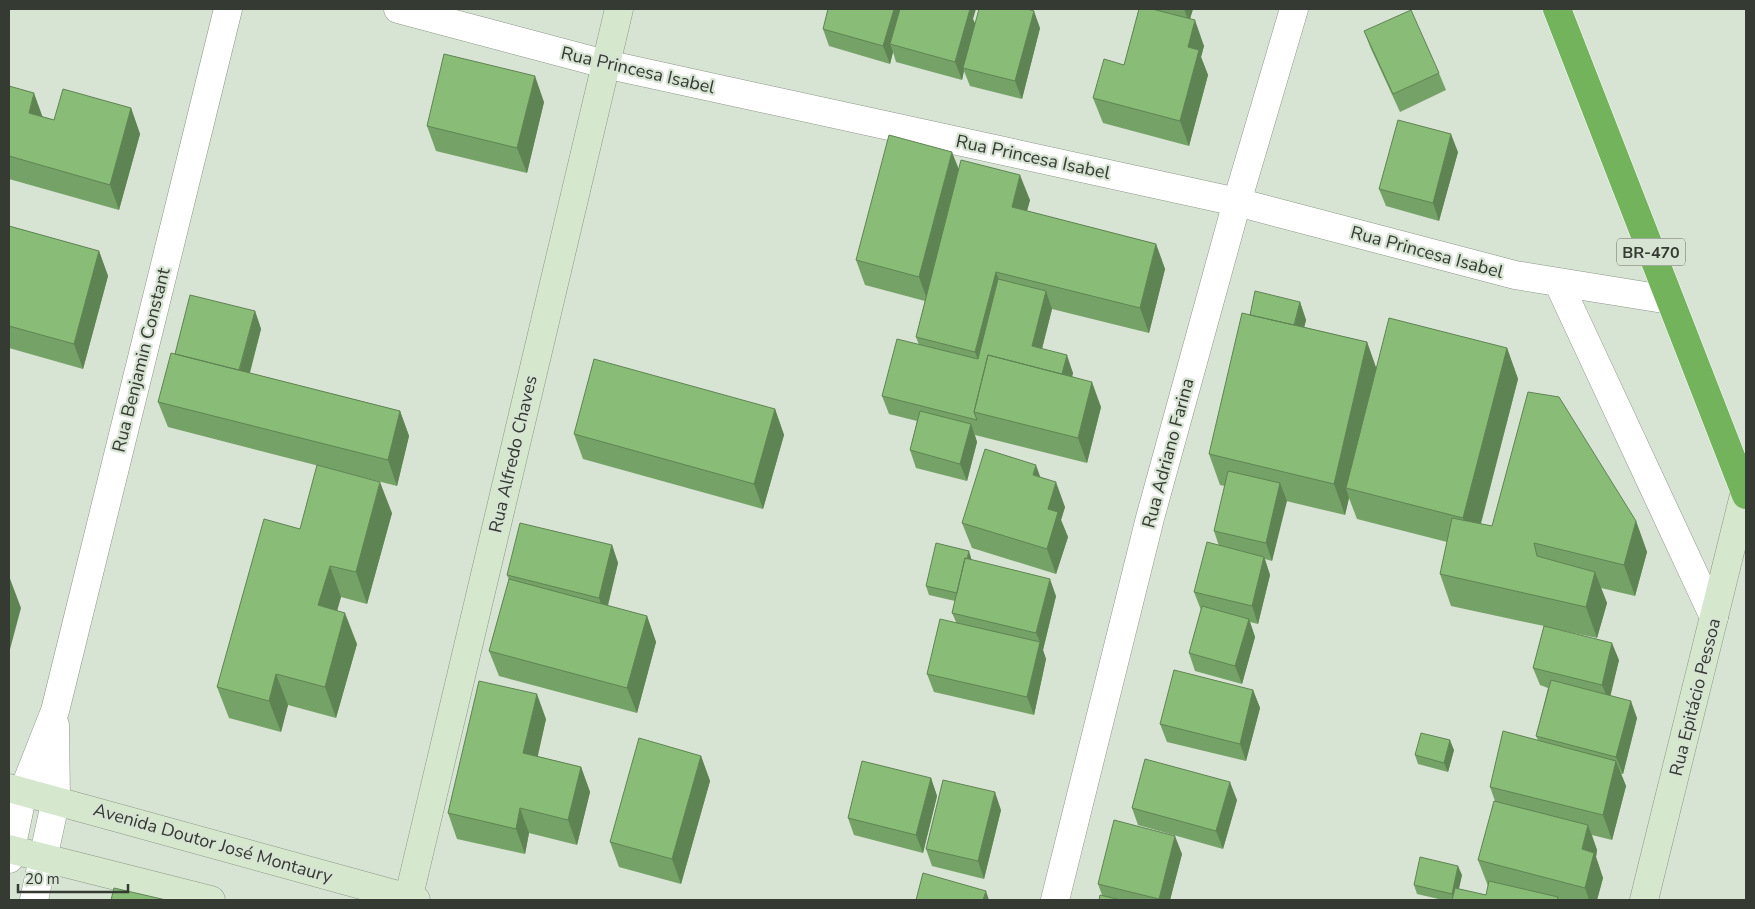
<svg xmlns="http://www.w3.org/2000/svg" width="1755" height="909" font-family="'Nunito Sans',sans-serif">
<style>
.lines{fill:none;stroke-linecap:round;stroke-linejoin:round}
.street-casing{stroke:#8c9788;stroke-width:29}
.secondary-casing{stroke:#8c9788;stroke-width:29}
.highway-casing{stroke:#fff;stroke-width:29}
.street{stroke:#fff;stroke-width:28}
.secondary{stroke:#d5e8ce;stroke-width:28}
.highway{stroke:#72b35c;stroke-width:28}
.wall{fill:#75a266}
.shaded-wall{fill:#5f8453}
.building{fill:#88bc77;stroke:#5f8453}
.labels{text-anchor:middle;stroke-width:4.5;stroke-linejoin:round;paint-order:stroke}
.shield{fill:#d7e3d3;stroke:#666d63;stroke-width:1}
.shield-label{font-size:16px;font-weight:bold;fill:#353a33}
.street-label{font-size:18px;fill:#353a33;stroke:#d7e3d3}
</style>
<rect width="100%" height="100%" fill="#d7e3d3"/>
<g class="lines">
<g class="street-casing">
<path id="street" d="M398 9 605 64 1237 202 1515 275 1670 300
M1558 282 1714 617
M9 859 23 792 55 711 228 9
M34 900 56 799 55 725
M1055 900 1150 518 1237 202 1294 9"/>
</g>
<g class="secondary-casing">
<path id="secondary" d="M9 788 416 900
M9 849 211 900
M408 900 619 9
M1644 900 1746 487"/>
</g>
<g class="highway-casing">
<path id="highway" d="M1557 9 1746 495"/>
</g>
<use href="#street" class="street"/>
<use href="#secondary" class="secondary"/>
<use href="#highway" class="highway"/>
</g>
<path class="wall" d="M1139 9H1193L1190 19 1204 46 1201 57 1208 75 1189 146 1103 123 1093 98 1124 65Z
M973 19 975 23 1040 28 1022 99 970 86 964 71 962 80 896 62 893 52 890 64 829 46 823 29Z
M1364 31 1439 73 1446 90 1400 112 1371 49Z
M9 86 43 117 54 120 131 108 140 134 119 210 9 179Z
M544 102 527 173 436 151 427 126Z
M1458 152 1439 221 1386 206 1379 189Z
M959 170 1030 200 1027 211 1156 244 1165 269 1149 333 1052 309 1042 349 1073 373 1072 376 1101 407 1087 463 975 435 977 442 967 481 916 468 910 450 917 421 889 414 882 396 919 345 916 337 925 301 865 285 856 260Z
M9 226 99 251 108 276 83 369 9 348Z
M1300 302 1306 320 1304 327 1367 342 1376 368 1507 348 1518 379 1481 524 1492 526 1636 521 1647 552 1635 596 1601 588 1607 603 1597 638 1546 627 1619 660 1610 695 1637 718 1623 774H1621L1626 786 1612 840 1592 835 1597 850 1596 857 1603 878 1597 900H1443L1417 894 1414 885 1462 875 1459 889 1486 895 1488 886 1478 860 1495 801 1490 787 1538 740 1536 736 1548 688 1540 685 1533 668 1544 626 1451 606 1440 574 1447 542 1357 519 1349 498 1345 515 1286 501 1272 561 1265 559 1270 575 1258 624 1250 622 1255 637 1242 684 1195 671 1189 653 1201 610 1194 592 1219 546 1214 531 1225 486 1220 485 1209 454 1250 315Z
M255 311 261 329 250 373 400 411 409 436 397 486 168 427 158 402 175 354Z
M775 409 784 435 763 509 583 459 574 434Z
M1041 477 1065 507 1061 520 1068 537 1056 574 972 548 962 523Z
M392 513 367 604 341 597 337 610 357 644 336 718 288 705 281 732 229 718 217 687 300 529Z
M612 545 618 563 608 606 647 616 656 642 637 713 499 676 489 651 509 580 507 575Z
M972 560 1056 596 1043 650 1046 659 1034 715 934 692 927 674 956 622 952 613 955 601 929 595 926 586Z
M1253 690 1260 708 1246 761 1167 742 1160 724Z
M546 719 537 756 581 767 590 792 577 845 529 833 525 854 457 839 448 813Z
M1454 750 1448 772 1418 764 1415 755Z
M701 756 710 781 681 884 619 867 610 842Z
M931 778 937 796 923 853 854 835 848 818Z
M1237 800 1223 849 1138 825 1132 808Z
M1001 810 984 879 932 866 926 849Z
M1182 854 1170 900H1099L1102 895 1098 884Z"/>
<path class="shaded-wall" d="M894 9H905L890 44 893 52 890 64 883 46Z
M970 9H976L973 19 976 27 963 68 964 71 962 80 955 62Z
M1184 9H1193L1189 22Z
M1034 11 1040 28 1022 99 1015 81Z
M1195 20 1204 46 1201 57 1208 75 1189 146 1180 121 1188 47Z
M535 76 544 102 527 173 517 148Z
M34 93 43 118 29 113Z
M131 108 140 134 119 210 110 185Z
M1451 134 1458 152 1439 221 1433 203Z
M952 152 962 177 928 302 919 277Z
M1020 175 1030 200 1021 232 1012 207Z
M1156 244 1165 269 1149 333 1140 308Z
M99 251 108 276 83 369 74 344Z
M996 272 1005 297 985 377 975 352Z
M1046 291 1052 309 1038 364 1032 346Z
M1300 302 1306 320 1298 354 1292 337Z
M255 311 261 329 244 394 238 377Z
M1367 342 1378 373 1346 488 1349 498 1345 515 1334 484Z
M1507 348 1518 379 1474 549 1463 518Z
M1067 355 1073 373 1067 398 1060 380Z
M1092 382 1101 407 1087 463 1078 438Z
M775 409 784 435 763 509 754 484Z
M400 411 409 436 397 486 388 460Z
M971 424 977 442 967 481 960 464Z
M1036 465 1045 490 1033 475Z
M380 482 392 513 367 604 356 572Z
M1056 482 1065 507 1061 520 1068 537 1056 574 1047 549 1048 509Z
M1280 483 1287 501 1272 561 1266 543Z
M1636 521 1647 552 1635 596 1624 565Z
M612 545 618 563 605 616 599 598Z
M969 551 972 561 958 594Z
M1264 557 1270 575 1258 624 1252 606Z
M330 566 341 597 330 636 318 605Z
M1595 572 1607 603 1597 638 1586 607Z
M9 576 21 608 9 653Z
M1050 579 1056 596 1043 650 1046 659 1034 715 1027 697 1040 642 1036 633Z
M345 613 357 644 336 718 325 687Z
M647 616 656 642 637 713 627 688Z
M1249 619 1255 637 1242 684 1235 666Z
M1612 643 1619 660 1609 702 1602 685Z
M276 674 288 705 281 732 269 701Z
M1253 690 1260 708 1246 761 1240 744Z
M537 694 546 719 533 778 523 753Z
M1631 701 1637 718 1623 774 1616 757Z
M1450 740 1454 750 1448 772 1444 763Z
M701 756 710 781 681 884 672 859Z
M1616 761 1626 786 1612 840 1603 815Z
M581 767 590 792 577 845 568 820Z
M931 778 937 796 923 853 916 835Z
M1230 782 1237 800 1223 849 1216 831Z
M995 792 1001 810 984 879 978 861Z
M520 808 529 833 525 854 516 829Z
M1588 825 1597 850 1596 857 1603 878 1597 900H1589L1585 888 1582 849Z
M1175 836 1182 854 1170 900H1159Z
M1458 866 1462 875 1456 900H1455L1452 894Z
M986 891 989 900H983Z"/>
<path class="building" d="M828 9H894L883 46 823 29Z
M900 9H970L955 62 890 44Z
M979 9H1027L1034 11 1015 81 963 68Z
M1139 9H1152L1195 20 1188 47 1199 50 1180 121 1093 98 1104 59 1124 65Z
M1411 10 1439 73 1393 94 1364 31Z
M444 54 535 76 517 148 427 126Z
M9 86 34 93 29 113 54 120 63 89 131 108 110 185 9 156Z
M1398 120 1451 134 1433 203 1379 189Z
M889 135 952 152 919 277 856 260Z
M961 160 1020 175 1012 207 1156 244 1140 308 996 272 975 352 916 337Z
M9 226 99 251 74 344 9 326Z
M998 279 1046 291 1032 346 1067 355 1062 374 988 355 974 412 977 420 882 396 897 339 978 359Z
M1255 291 1300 302 1294 325 1250 315Z
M190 295 255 311 239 370 175 354Z
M1242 313 1367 342 1334 484 1209 454Z
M1389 318 1507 348 1463 518 1346 488Z
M171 353 400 411 388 460 158 402Z
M988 355 1092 382 1078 438 974 412Z
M594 359 775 409 754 484 574 434Z
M1528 392 1559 397 1636 521 1624 565 1534 543 1537 556 1595 572 1586 607 1440 574 1452 518 1492 526Z
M920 411 971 424 960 464 910 450Z
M985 449 1036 465 1033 475 1056 482 1048 509 1058 512 1047 549 962 523Z
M317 465 380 482 356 572 330 566 318 605 345 613 325 687 276 674 269 701 217 687 264 519 300 529Z
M1228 471 1280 483 1266 543 1214 531Z
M520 523 612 545 599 598 507 575Z
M1207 542 1264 557 1252 606 1194 592Z
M936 543 969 551 967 559 965 558 957 593 926 586Z
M965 558 1050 579 1036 633 952 613Z
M509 579 647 616 627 688 489 651Z
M1202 606 1249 619 1235 666 1189 653Z
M940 619 1040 642 1027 697 927 674Z
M1544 626 1612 643 1602 685 1533 668Z
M1174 670 1253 690 1240 744 1160 724Z
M1551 680 1631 701 1616 757 1536 736Z
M479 681 537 694 523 753 581 767 568 820 520 808 516 829 448 813Z
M1503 731 1616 761 1603 815 1490 787Z
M1421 733 1450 740 1444 763 1415 755Z
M639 738 701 756 672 859 610 842Z
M1145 759 1230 782 1216 831 1132 808Z
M862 761 931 778 916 835 848 818Z
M943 780 995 792 978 861 926 849Z
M1494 801 1588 825 1582 849 1594 853 1585 888 1478 860Z
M1114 820 1175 836 1159 899 1098 884Z
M1420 857 1458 866 1452 894 1414 885Z
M923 873 986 891 983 900H916Z
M1489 881 1558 897 1557 900H1452L1455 888 1486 895Z
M114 888 166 900H111Z
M1100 895 1121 900H1099Z"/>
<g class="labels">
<rect class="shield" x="1617" y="238.5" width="68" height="27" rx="4"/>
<g class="shield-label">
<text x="1651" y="258">BR-470</text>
</g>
<g class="street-label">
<text transform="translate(638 70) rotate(13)" y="6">Rua Princesa Isabel</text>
<text transform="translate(1033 157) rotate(12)" y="6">Rua Princesa Isabel</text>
<text transform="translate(1427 252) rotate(15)" y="6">Rua Princesa Isabel</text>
<text transform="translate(141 360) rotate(-76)" y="6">Rua Benjamin Constant</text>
<text transform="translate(1168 453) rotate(-75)" y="6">Rua Adriano Farina</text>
<text transform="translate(513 454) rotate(-77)" y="6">Rua Alfredo Chaves</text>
<text transform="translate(1695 697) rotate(-76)" y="6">Rua Epitácio Pessoa</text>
<text transform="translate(213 843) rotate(16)" y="6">Avenida Doutor José Montaury</text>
</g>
</g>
<rect width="1755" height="909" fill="none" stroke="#353a33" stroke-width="20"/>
<path d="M18 884v8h110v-8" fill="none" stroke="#353a33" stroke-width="2.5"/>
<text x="25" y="884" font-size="15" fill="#353a33" stroke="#d7e3d3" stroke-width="4" paint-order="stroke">20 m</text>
</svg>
